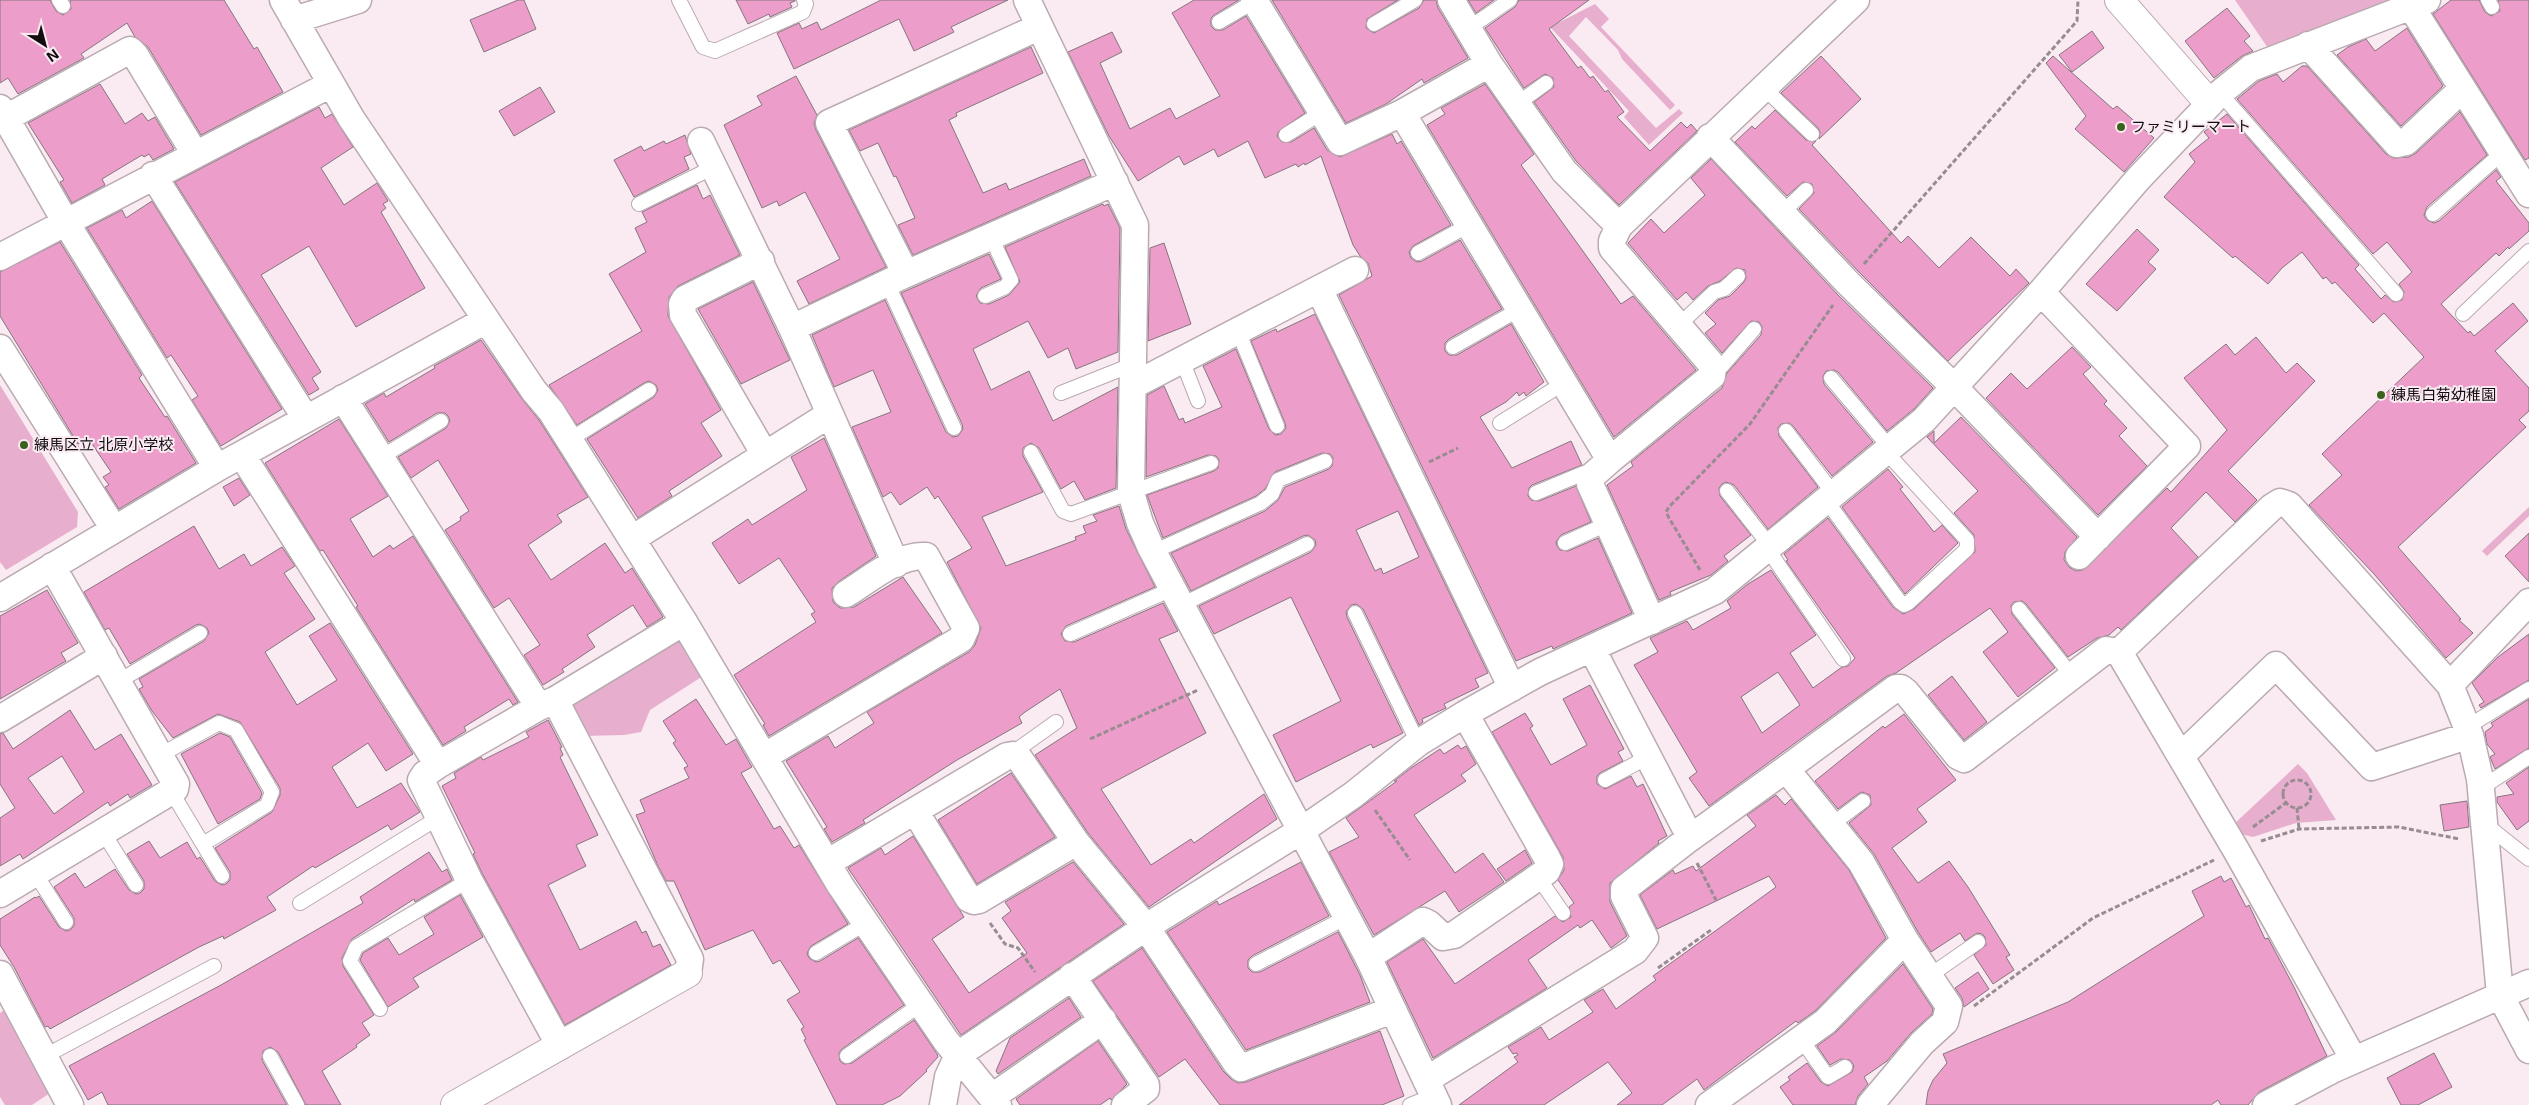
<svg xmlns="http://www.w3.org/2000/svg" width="2529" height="1105" font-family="Inter,'Noto Sans JP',sans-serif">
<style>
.green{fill:#e7afcd}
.building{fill:#ed9dc9;stroke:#84767d;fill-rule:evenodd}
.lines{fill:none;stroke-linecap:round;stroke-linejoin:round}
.lane-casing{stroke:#baaab2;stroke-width:16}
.street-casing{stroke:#baaab2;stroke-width:29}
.secondary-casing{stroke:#baaab2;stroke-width:30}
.path{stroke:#978c91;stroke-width:3;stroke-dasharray:5 2.5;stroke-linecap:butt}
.lane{stroke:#fff;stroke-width:14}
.street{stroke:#fff;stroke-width:26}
.secondary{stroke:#fff;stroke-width:28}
.poi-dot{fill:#3b621d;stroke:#faeaf2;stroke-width:2}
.labels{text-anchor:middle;stroke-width:4;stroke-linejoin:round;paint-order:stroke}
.poi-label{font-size:15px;fill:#120d0f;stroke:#faeaf2;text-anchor:start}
</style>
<rect width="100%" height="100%" fill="#faeaf2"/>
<path class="green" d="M2235 0H2399L2268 48Z
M1595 4 1609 19 1601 27 1675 105 1670 110 1622 59 1618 50 1586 17 1569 36 1656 128 1679 109 1683 113 1649 145 1624 117 1629 111 1550 27Z
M0 385 78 512 77 527 6 570 0 562Z
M2529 507V516L2487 556 2482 551Z
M672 641 684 643 703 676 650 710 641 732 624 735 583 736 572 712 576 698Z
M2298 764 2307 773 2336 820 2296 823 2253 837 2241 834 2233 825Z
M12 1005 56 1089 32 1105H5L0 1097V1013Z"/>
<path class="building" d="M0 0H50L56 11 63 15 71 9 70 0H224L254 49 257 47 283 92 201 135 148 47 135 37 127 23 81 54 84 58 18 94 8 78 0 83Z
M518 0H524L536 29 484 52 470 20Z
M736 0H795V1L790 3 792 7 770 17 769 14 748 24Z
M881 0H1008L951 27 954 32 914 51 899 19 794 69 777 33 799 23 802 29 817 22 821 30Z
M1194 0H1239L1214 15 1211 18V26L1215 30H1223L1246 16 1305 113 1279 131 1277 136 1282 142H1291L1314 128 1327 150 1340 157 1392 134 1397 144 1401 141 1451 225 1413 246 1409 252 1411 258 1417 262 1422 261 1460 240 1502 309 1449 339 1445 343V351L1449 355H1457L1511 324 1544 382 1526 396 1524 392 1519 396 1517 392 1506 402 1480 417 1512 468 1571 441 1582 465 1532 485 1529 488 1528 496 1531 500 1539 501 1576 486 1591 522 1561 535 1556 542 1557 546 1560 550 1568 551 1598 538 1632 613 1553 649 1552 646 1516 661 1339 295 1372 276 1368 263 1360 256 1353 245 1321 156 1305 165 1304 163 1298 167 1296 164 1265 178 1248 141 1218 157 1214 149 1184 165 1179 156 1138 181 1109 136 1068 52 1112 32 1122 52 1100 63 1130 129 1170 108 1176 119 1220 96 1172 13Z
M1272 0H1398L1367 19 1366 28 1374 33 1419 8 1424 0H1436L1438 8 1468 58 1424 83 1422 79 1386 104 1346 123Z
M1468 0H1494L1476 13Z
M1519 0H1589L1549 29 1578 68 1581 66 1590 78 1593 76 1605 92 1608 90 1624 112 1617 117 1650 151 1681 122 1687 128 1691 124 1697 131 1619 205 1576 161 1534 102 1554 87 1553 78 1545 74 1524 88 1485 28 1515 7Z
M2451 0H2479L2485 12 2491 16 2500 11 2498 0H2529V158L2525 160 2433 14Z
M2227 8 2250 36 2244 41 2253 51 2242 56 2214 78 2185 41Z
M2407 28 2443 86 2401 126 2337 55 2348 47 2366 39 2375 51Z
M2092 31 2104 48 2072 72 2059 55Z
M1031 47 1043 73 956 113 957 116 949 120 983 193 1006 183 1009 190 1084 159 1091 176 913 255 898 225 915 218 896 176 894 177 878 143 860 151 849 130Z
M1821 56 1861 99 1819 139 1820 132 1818 128 1781 93Z
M2053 56 2113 109 2117 106 2154 138 2124 172 2075 129 2086 116 2046 63Z
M2302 66H2307L2386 154 2393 158 2409 157 2416 153 2460 112 2487 155 2427 207 2424 215 2427 220 2434 223 2439 221 2496 170 2501 177 2496 181 2529 223V231L2509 249 2508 247 2499 256 2496 253 2441 304 2468 333 2470 331 2474 336 2513 303 2528 321 2495 351 2529 388V411L2519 420 2526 427 2398 547 2461 619 2459 620 2473 633 2446 658 2374 574 2309 505 2342 475 2322 454 2424 357 2384 313 2373 323 2335 282 2332 284 2326 277 2323 279 2302 252 2282 268 2268 284 2235 256 2233 258 2164 197 2195 162 2189 154 2209 138 2204 132 2227 114 2359 265 2355 269 2381 299 2385 295 2394 302 2402 300 2404 292 2399 284 2412 272 2387 242 2373 254 2237 99 2259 81 2277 74 2283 82Z
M796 76 817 115 814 123 816 130 886 267 809 304 797 281 840 259 805 192 779 206 777 201 762 208 724 125 762 105 757 96Z
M100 84 125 124 142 113 148 121 155 117 174 149 153 160 149 154 144 157 142 155 102 179 105 185 72 203 60 182 64 180 28 123Z
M1485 84 1534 154 1521 165 1621 304 1633 296 1696 370 1614 437 1427 125 1445 114 1441 108Z
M540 87 555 112 514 136 499 111Z
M319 107 325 118 332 114 353 147 321 168 344 205 377 183 388 201 383 204 386 208 381 212 425 288 356 327 309 246 261 275 321 372 312 378 319 389 309 395 175 182Z
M1775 110 1806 140 1816 141 1812 145 1901 243 1908 236 1939 268 1971 237 2010 276 2016 269 2029 283 1948 361 1859 272 1799 209 1814 193 1812 184 1803 182 1787 196 1735 142 1752 126 1755 129Z
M685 135 691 154 684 157 689 169 634 197 614 160 641 146 644 151 664 141 666 144Z
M1711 159 1837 294 1933 388 1914 409 1887 431 1838 372 1834 370 1826 371 1823 376 1824 384 1873 442 1832 476 1793 426 1789 423 1781 424 1778 428 1779 436 1818 487 1768 529 1734 485 1726 482 1722 484 1719 488 1720 496 1751 535 1724 556 1728 561 1711 575 1670 592 1671 595 1659 600 1607 485 1633 466 1631 462 1722 388 1727 373 1761 335 1762 327 1759 322 1751 321 1722 353 1705 333 1716 324 1705 313 1718 300 1730 296 1744 282 1746 278 1745 270 1736 268 1720 281 1708 286 1693 300 1686 292 1677 300 1628 243 1651 219 1664 233 1705 195 1691 178Z
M697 185 703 199 710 195 740 255 678 286 669 297 668 316 721 410 701 423 722 456 669 491 672 496 638 518 587 439 654 397 658 390 656 385 649 381 644 383 577 425 549 385 642 331 609 274 646 252 635 228 647 222 642 212Z
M152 201 282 409 221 446 192 400 198 396 171 355 167 358 87 228 122 210 126 218Z
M1103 204 1104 206 1108 204 1120 228 1118 352 1076 369 1068 348 1048 358 1028 321 973 349 991 390 1029 371 1053 421 1118 387 1116 488 1085 500 1074 481 1061 489 1039 448 1031 443 1023 448V456L1043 492 982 517 1006 566 1076 540 1075 537 1086 533 1083 526 1097 521 1093 515 1119 506 1126 529 1155 587 1066 626 1061 634 1065 641 1074 642 1163 603 1178 631 1159 639 1206 733 1101 789 1151 865 1191 839 1194 843 1264 794 1277 819 1149 907 1088 833 1035 755 1077 728 1060 689 1025 712 1019 717 1022 723 957 760 863 820 865 823 832 842 824 829 827 827 786 761 828 736 835 748 874 723 867 712 969 652 975 645 981 628 947 562 972 548 938 496 935 499 927 487 900 505 891 492 883 497 852 427 891 412 873 370 834 387 812 335 885 300 946 432 953 437 958 436 963 429 962 424 901 293 989 254 1001 279 981 288 976 296 980 303 989 304 1009 295 1020 282 1005 247Z
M2137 229 2159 250 2148 262 2156 269 2117 311 2086 284Z
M60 242 142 375 139 378 165 417 167 416 196 463 119 509 105 487 109 485 103 477 111 472 88 438 78 444 0 316V272Z
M1164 243 1191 324 1148 341 1150 248Z
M753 282 790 360 741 384 698 309Z
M1315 314 1488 673 1475 679 1479 687 1444 704 1446 708 1422 719 1423 722 1419 725 1363 609 1356 604 1351 605 1346 612 1347 617 1403 733 1373 748 1371 744 1296 782 1273 735 1341 701 1291 597 1214 634 1199 606 1311 552 1316 545 1315 540 1308 535 1303 536 1191 591 1171 553 1265 511 1278 500 1285 487 1329 469 1332 466 1333 458 1330 454 1322 453 1275 472 1265 489 1256 496 1163 538 1147 495 1214 471 1218 468 1219 460 1216 456 1208 455 1146 477 1147 395 1164 386 1179 420 1183 418 1185 423 1222 407 1203 366 1236 349 1269 429 1275 435 1281 434 1286 428 1285 423 1251 341 1276 329 1277 332ZM1398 511 1419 557 1383 574 1381 568 1375 571 1356 530Z
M2256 337 2286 373 2297 363 2315 381 2228 471 2257 500 2235 522 2206 492 2171 528 2198 557 2121 630 2118 627 2109 635 2097 638 2068 657 2026 604 2022 601 2014 602 2011 606 2012 614 2055 668 2018 697 1983 652 2008 632 1990 608 1896 673 1887 676 1709 806 1689 778 1697 772 1634 665 1658 652 1650 638 1687 621 1693 630 1731 608 1727 601 1748 584 1771 570 1816 635 1790 653 1813 688 1842 667 1848 666 1855 658 1786 561 1788 560 1784 554 1828 518 1893 607 1903 614 1914 609 1975 552 1974 535 1954 513 1978 491 1927 437 1934 431V443L1961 417 2077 537 2065 552 2064 560 2069 567 2076 571 2083 570 2167 488 2171 492 2227 430 2184 378 2226 344 2235 355ZM1778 672 1800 705 1762 733 1741 697Z
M481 340 522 399 539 420 588 497 557 515 562 522 528 545 551 580 605 543 625 573 632 568 663 617 647 627 633 605 587 635 595 647 562 669 564 672 543 685 524 655 540 645 509 598 494 608 445 530 461 520 460 517 469 511 438 460 411 478 398 457 446 428 450 421 448 416 445 413H437L389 442 365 404 384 393 386 397 435 368 434 366Z
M2072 347 2091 367 2083 374 2107 401 2104 404 2127 428 2119 436 2147 466 2098 515 1986 398 2011 373 2027 389Z
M339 419 388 496 350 519 373 557 390 545 393 549 413 536 518 702 513 705 509 699 464 727 466 731 443 745 356 607 358 606 323 550 320 551 265 463Z
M824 438 876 556 838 582 832 588 833 602 840 608 854 607 903 577 942 633 769 736 763 725 765 724 734 675 816 622 811 614 815 612 779 558 739 584 712 543 748 519 752 525 807 490 791 457Z
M1888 469 1903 487 1900 489 1934 532 1942 525 1958 543 1905 594 1842 507Z
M239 478 250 495 234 506 223 487Z
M194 526 219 569 244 554 251 566 282 547 295 566 284 573 315 619 265 652 297 705 337 680 309 636 330 623 413 754 386 771 368 743 332 767 357 808 401 783 420 812 391 830 388 825 315 868 313 866 267 897 276 910 224 939 223 936 199 947 50 1029 48 1026 45 1027 14 967 0 945V919L35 897 36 898 39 896 59 927 66 931 70 930 74 926V918L54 887 75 873 85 888 115 869 129 890 136 894 140 893 144 889V881L127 854 149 841 160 858 187 842 197 859 200 857 215 881 222 885 226 884 230 880V872L215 848 272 812 280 795V788L240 722 218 714 173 738 152 711 139 689 143 687 139 679 204 641 209 633 207 628 200 624 196 625 130 664 109 628 105 630 84 592Z
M2529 533V582L2505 556Z
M47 590 78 643 61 653 66 661 0 699V616Z
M2529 634V680L2481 708 2479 705 2484 702 2472 683 2498 657Z
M1952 676 1987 722 1964 740 1928 695Z
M1590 685 1624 749 1618 752 1623 761 1600 773 1597 776V784L1605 789 1631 776 1637 787 1643 784 1667 836 1658 841 1659 843 1610 883V902L1627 936 1611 948 1592 920 1580 928 1578 925 1528 960 1547 988 1433 1058 1387 962 1423 939 1455 984 1555 916 1563 922 1571 917 1569 907 1574 903 1558 880 1564 870 1563 857 1492 732 1525 713 1533 726 1530 728 1551 765 1587 745 1563 699Z
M696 699 726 745 736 739 752 767 741 773 774 829 780 826 794 848 799 845 848 924 811 946 807 953 809 958 816 962 820 961 858 938 904 1005 842 1049 839 1053 840 1061 844 1064 852 1063 914 1020 937 1054 938 1057 926 1070 927 1071 900 1096 882 1105H837L804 1040 806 1039 801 1029 804 1027 787 1000 800 992 780 960 773 964 753 930 705 950 674 881H666L658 866 636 815 645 812 640 800 689 778 684 768 688 766 673 743 676 741 663 721Z
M2529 699V748L2495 769 2490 757 2495 754 2487 744 2485 732 2493 726 2491 723Z
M70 710 95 750 121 734 152 785 130 798 128 794 110 806 108 802 23 859 20 854 0 866V818L15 808 0 784V734L3 733 13 749ZM62 756 84 792 54 814 28 778Z
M1904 714 1956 780 1917 809 1927 822 1892 848 1918 883 1949 861 1968 887 2010 955 2006 957 2014 970 1993 984 1974 955 1986 945 1985 937 1982 934 1977 933 1965 941 1960 933 1931 952 1918 932 1874 854 1849 823 1871 805 1870 795 1862 792 1858 794 1838 809 1815 781 1883 726 1885 728Z
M548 720 562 747 560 748 563 755 560 757 598 835 576 845 586 866 548 885 580 950 636 921 642 933 646 931 653 947 660 944 671 965 565 1025 482 873 473 854 475 853 442 786 456 778 454 773 481 757 483 760 529 737 526 732Z
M220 733 230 737 262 793 260 799 218 824 181 754Z
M1458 745 1461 749 1466 746 1476 764 1461 775 1466 781 1414 815 1455 873 1483 853 1504 882 1459 912 1445 891 1374 935 1329 852 1359 837 1346 818 1397 781H1394L1411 768 1440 749 1444 754Z
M2529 767V821L2517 830 2497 802V797L2514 794 2506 783Z
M1011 773 1055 837 977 884 938 820Z
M1776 795 1785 805 1791 799 1849 870 1886 938 1815 1011 1798 1023 1796 1021 1704 1090 1697 1079 1662 1105H1617L1632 1093 1608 1062 1544 1105H1459L1518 1062 1514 1057 1518 1055 1517 1053 1513 1054 1508 1047 1541 1027 1549 1040 1593 1012 1584 1000 1603 989 1616 1009 1656 980 1653 976 1776 887 1769 876 1657 929 1640 895 1673 870 1675 874 1693 866 1696 871 1756 826 1747 815Z
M2467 801 2469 827 2444 831 2440 805Z
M913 836 964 917 932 939 969 993 1027 953 1002 918 1011 911 1005 902 1073 862 1124 924 961 1035 848 868 881 848 885 855Z
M1525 850 1532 863 1506 881 1497 869Z
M429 852 442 872 447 869 452 880 415 902 414 899 352 939 342 958 343 966 374 1015 362 1023 370 1035 356 1045 357 1047 322 1071 341 1105H306L278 1052 270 1047 263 1051 262 1060 287 1105H108L102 1092 88 1100 69 1066 221 985 363 903 360 897Z
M1301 862 1329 916 1252 956 1248 960V968L1252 972H1260L1338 932 1360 975 1370 1002 1246 1050 1167 932 1217 901 1219 905Z
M2221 876 2224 882 2231 878 2246 907 2249 905 2265 939 2268 938 2294 987 2327 1056 2259 1092 2248 1105H2221L2218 1100 2211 1105H1926L1928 1091 1933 1080 1947 1063 1943 1054 2068 1002 2204 916 2192 891Z
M460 895 483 937 413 978 419 987 388 1007 360 960 363 953 388 938 399 955 434 934 424 917Z
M1142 948 1223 1071 1231 1079 1238 1083 1246 1082 1380 1031 1404 1096 1382 1105H1220L1185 1059 1159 1077 1093 981Z
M1903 964 1933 1009 1932 1014 1911 1033 1887 1061 1864 1077 1868 1084 1858 1096 1855 1105H1793L1780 1087 1790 1080 1788 1077 1807 1063 1821 1082 1828 1086 1852 1072 1854 1066 1850 1060 1841 1059 1830 1065 1817 1046 1836 1032Z
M1978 972 1989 989 1964 1007 1962 998 1955 988Z
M1069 998 1081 1017 998 1074 996 1071 1010 1038Z
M1098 1041 1127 1084 1111 1100 1110 1098 1100 1105H1020L1016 1099Z
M2434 1053 2452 1087 2418 1105H2401L2387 1078Z"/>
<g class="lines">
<g class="lane-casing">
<path id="lane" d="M59 0 63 6
M679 0 703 47 715 51 803 12 806 4 804 0
M2488 0 2492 7
M1219 22 1255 1
M1374 24 1415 0
M1469 28 1510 0
M1763 87 1812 134
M2220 93 2396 294
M1517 104 1546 83
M1286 135 1321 113
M639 204 714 167
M1782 213 1806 190
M2433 214 2502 153
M1418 253 1469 225
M887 283 954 428
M985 296 1005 287 1011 280 991 237
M2463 314 2529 251
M1679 325 1714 292 1724 289 1738 276
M1238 331 1277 426
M1453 347 1520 309
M1182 360 1198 401
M1714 371 1722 366 1754 329
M1831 378 1890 448
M1061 393 1134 364
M1500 423 1564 383
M1786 431 1834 494
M569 440 649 390
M1031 452 1063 511 1071 514 1211 463
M381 457 441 421
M1727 491 1770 546
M1536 493 1584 473 1592 476
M1826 500 1900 602 1904 605 1908 603 1967 549V540L1886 452
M1565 543 1607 524
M1767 548 1843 659
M1153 552 1261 503 1272 494 1278 480 1325 461
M1181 605 1307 544
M2019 609 2072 676
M1355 613 1418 743
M1070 634 1172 589
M119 681 200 633
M2467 727 2529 689
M160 755 219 723 236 730 272 792 267 805 203 844
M1013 755 1021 747 1056 722
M1605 780 1648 757
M2481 788 2529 757
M171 791 222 876
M2485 824 2529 859
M1831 825 1863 801
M103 832 136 885
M35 873 66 922
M1538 877 1563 913
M300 903 438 818
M816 953 866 923
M1256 964 1347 917
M1929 976 1978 942
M380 1009 350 961 356 947 469 880
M1801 1039 1828 1077 1845 1067
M45 1056 214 966
M270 1056 297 1105
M847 1056 921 1004
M1410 1105 1433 1096"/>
</g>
<g class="street-casing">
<path id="street" d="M283 0 351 118 534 391 551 411 684 622 840 885 946 1041 998 1105
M1027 0 1135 225 1131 493 1140 523 1151 548 1368 957 1438 1105
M1254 0 1340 142 1402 113
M1451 0 1489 64 1564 171 1619 226 1856 0
M2412 8 2529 194
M294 20 358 0
M2308 45 2397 144 2406 142 2461 90
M1489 64 1402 113 1610 460 1592 476 1590 484 1652 621
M0 108 65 221 217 468
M6 118 130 50 135 55 195 154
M1710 137 1848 283 1955 388 2098 537
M701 141 792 328
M153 175 306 419
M0 257 331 84
M761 261 685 299 682 304 683 315 765 455
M906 274 829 123 1039 27
M1319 289 1512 688
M2041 292 2187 446 2079 556
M0 348 114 529
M1134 385 1355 270
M343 398 539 707
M830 414 896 564
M242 455 438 765
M1610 460 1712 376 1713 366 1612 248V241L1619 226
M632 539 830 414 792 328 906 274 1115 182
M0 598 217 468 486 320
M1592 649 1690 837
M2119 652 2272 507 2280 502 2289 505 2450 685 2470 735 2480 779 2500 995 2529 1050
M2119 652 2236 850 2354 1060
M2450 685 2529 602
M555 700 690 959 688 973
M0 719 104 656
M765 756 961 639 966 628 926 556C898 554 869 580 846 594
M2181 756 2276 665 2372 767 2470 735
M915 811 969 899 974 901 979 900 1076 842
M827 863 1007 756 1013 755 1019 758 1076 842 1146 927 1236 1063 1241 1068 1392 1010
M0 894 175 789 176 784 52 566
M1368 957 1423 921 1429 924 1443 937 1454 935 1547 871 1550 864 1547 858 1465 714
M0 974 70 1105
M1072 976 1146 1085V1089L1125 1105
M560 1046 469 880 421 780 425 774 438 765 539 707 555 700 684 622
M1426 1080 1635 951 1645 938 1624 896V889L1686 841 1786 769
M992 1097 1103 1020
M943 1105 948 1077 958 1055 1146 927 1302 830 1353 795 1418 743 1465 714 1540 672 1715 591 1924 420 2041 292 2138 179 2220 93 2251 68 2427 0
M1709 1105 1825 1022 1905 940 1861 862 1786 769 1896 688H1901L1906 692 1958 756 1964 759 2106 650 2119 652
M1870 1105 1922 1043 1945 1022 1949 1006 1905 940
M2266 1105 2334 1069 2529 983"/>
</g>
<g class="secondary-casing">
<path id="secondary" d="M2119 0 2209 103
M455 1105 688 973"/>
</g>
<path class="path" d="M1864 264 2077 21 2078 0
M1429 462 1458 448
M1700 570 1669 518 1666 512 1669 507 1750 424 1833 305
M1090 739 1198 690
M2283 794a14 14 0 1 1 28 0a14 14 0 1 1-28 0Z
M2297 808 2299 829
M1375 810 1410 860
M2253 827 2287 802
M2261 841 2299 829 2399 827 2459 839
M1697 863 1716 900
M990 923 1005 944 1018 948 1035 972
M1658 968 1711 930
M1974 1006 2093 918 2214 860"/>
<use href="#lane" class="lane"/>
<use href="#street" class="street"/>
<use href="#secondary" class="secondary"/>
</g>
<g class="poi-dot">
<circle cx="2121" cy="127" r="5"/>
<circle cx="2381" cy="395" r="5"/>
<circle cx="24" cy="445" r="5"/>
</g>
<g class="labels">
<g class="poi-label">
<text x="2131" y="132">ファミリーマート</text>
<text x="2391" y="400">練馬白菊幼稚園</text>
<text x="34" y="450">練馬区立 北原小学校</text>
</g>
</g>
<g transform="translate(45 45) rotate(144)" stroke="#faeaf2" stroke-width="4" paint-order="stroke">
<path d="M0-4L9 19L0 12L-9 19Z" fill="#120d0f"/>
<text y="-8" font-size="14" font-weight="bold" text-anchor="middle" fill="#120d0f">N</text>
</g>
</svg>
